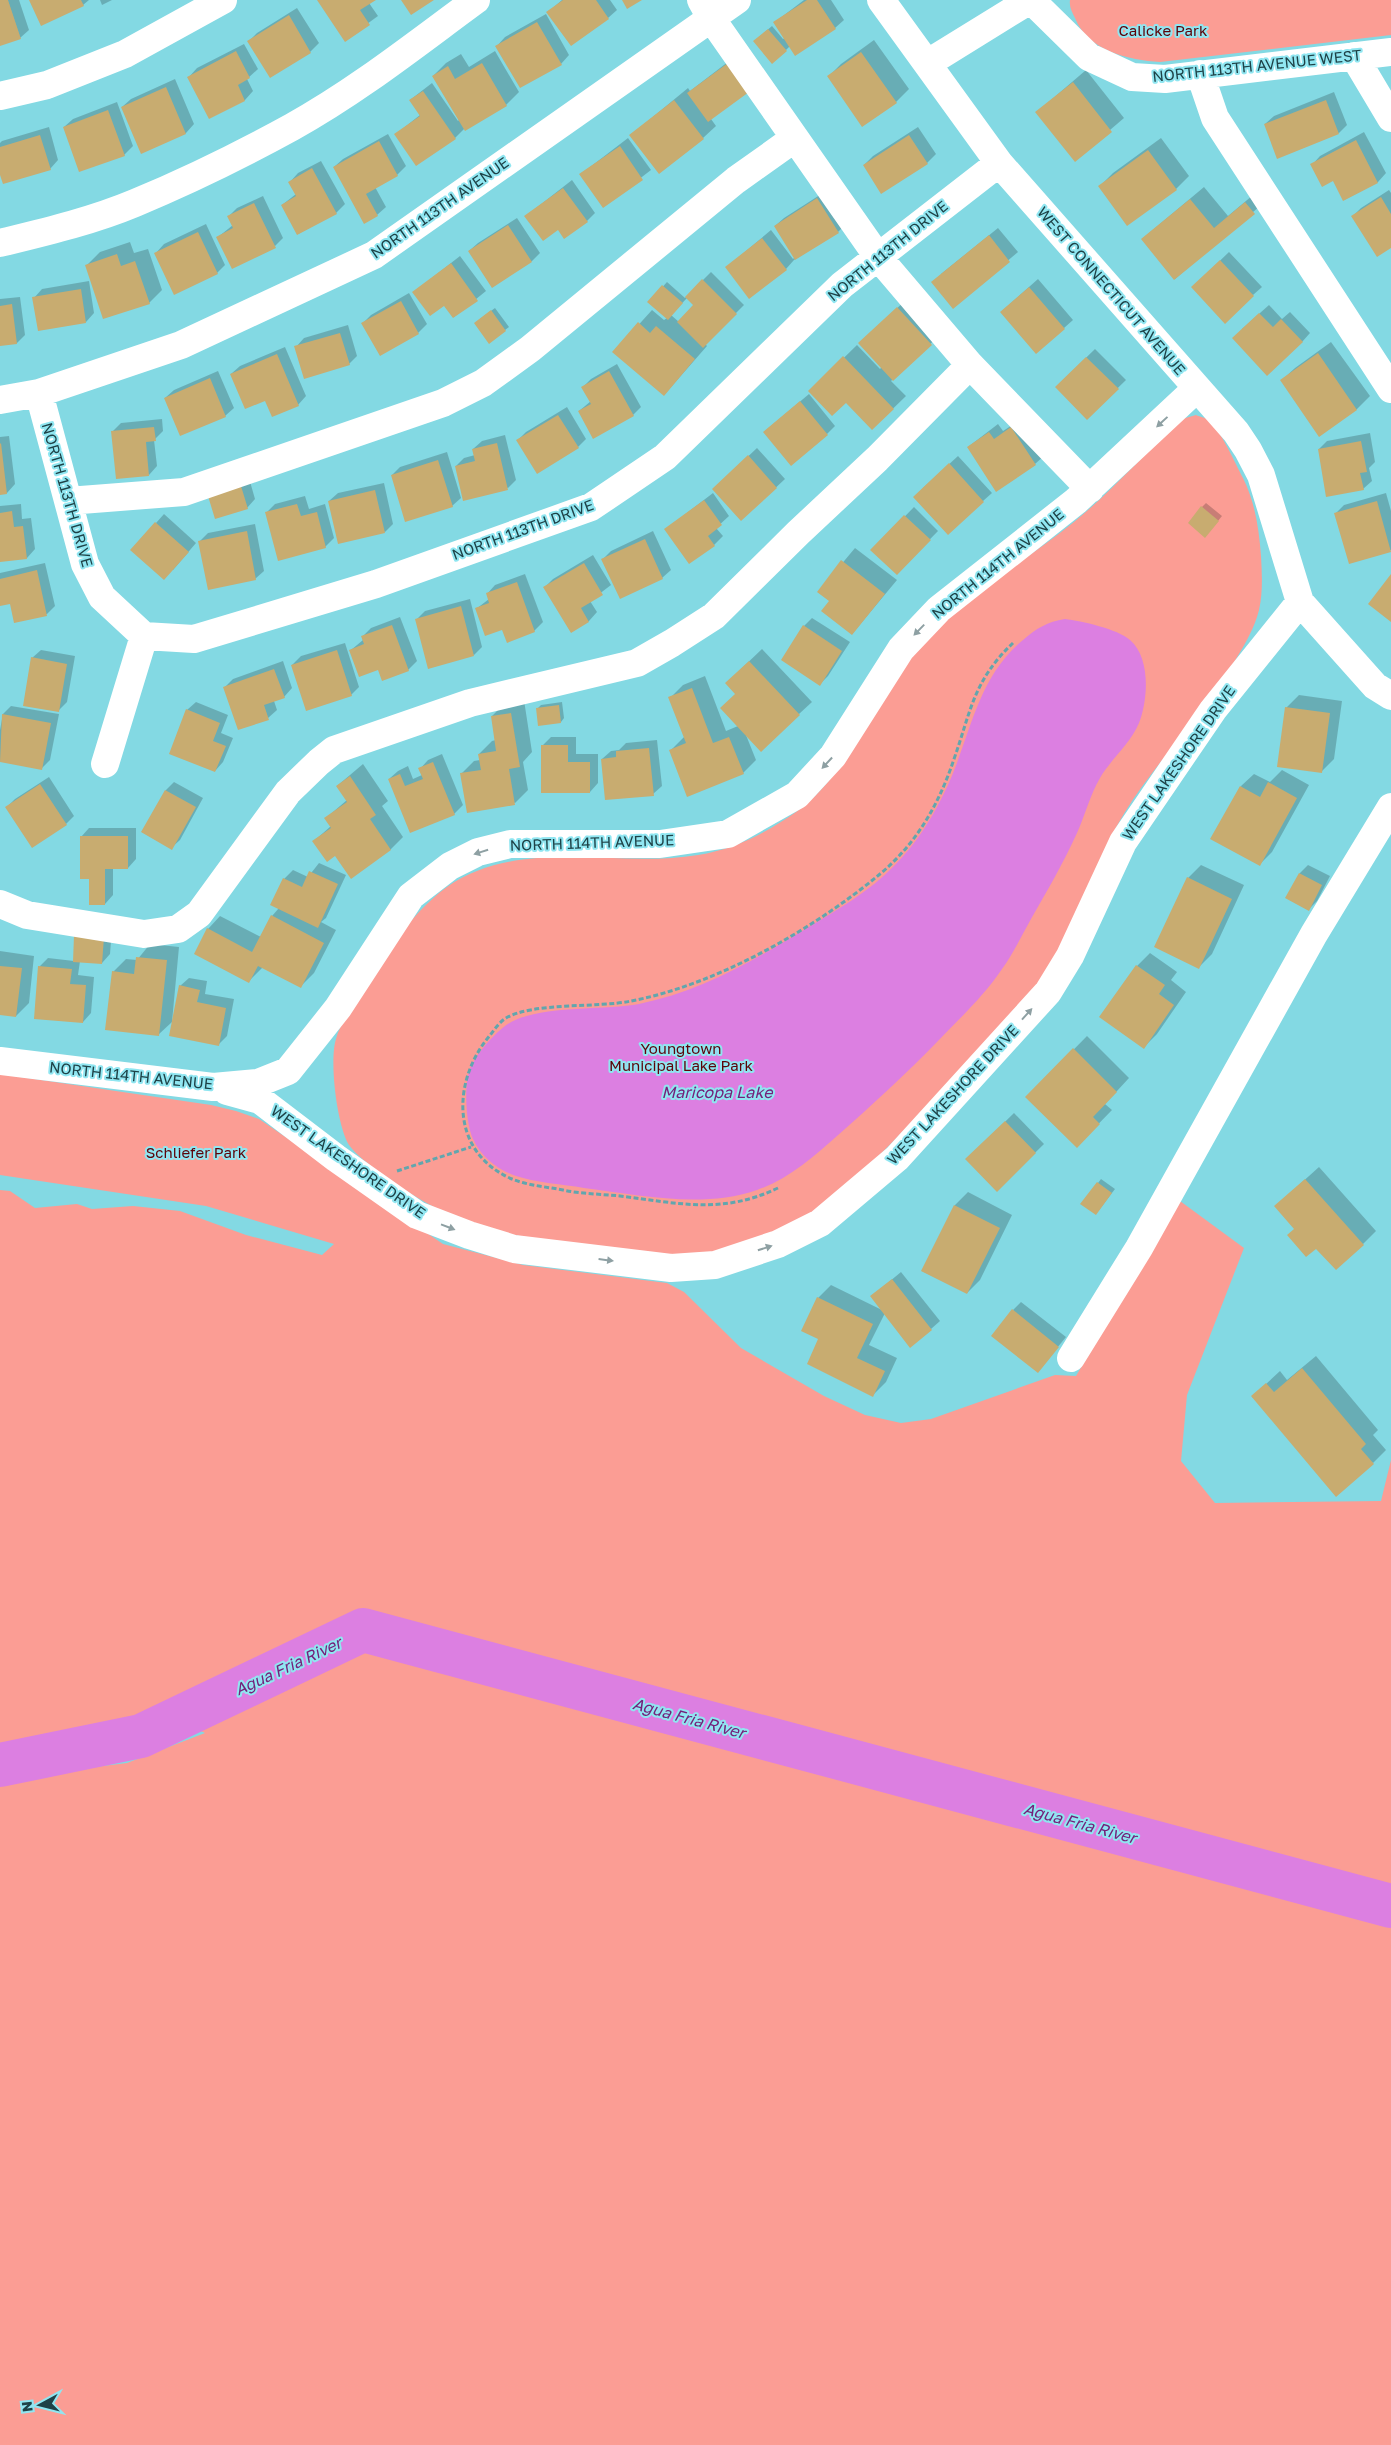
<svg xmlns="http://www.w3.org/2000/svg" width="1391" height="2445" font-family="'Golos Text',sans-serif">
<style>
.green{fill:#fb9d94}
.water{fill:#dc7fe1}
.shadow{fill:#0003;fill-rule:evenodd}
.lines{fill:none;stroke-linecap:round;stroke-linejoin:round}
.river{stroke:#dc7fe1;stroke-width:44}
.building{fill:#c8ac70}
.path{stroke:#61a6ae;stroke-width:3;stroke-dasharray:5 2.5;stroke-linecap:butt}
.minor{stroke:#fff;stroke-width:28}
.oneway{fill:#8ea0a3}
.labels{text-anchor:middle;stroke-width:4;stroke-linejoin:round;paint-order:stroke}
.park-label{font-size:15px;fill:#5c0309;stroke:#90e6f1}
.street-label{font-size:15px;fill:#1e4247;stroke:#90e6f1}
.water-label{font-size:16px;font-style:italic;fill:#74217a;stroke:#90e6f1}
</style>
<rect width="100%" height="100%" fill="#83d9e3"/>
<path class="green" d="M1070 0H1391V35L1160 62C1129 60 1088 51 1075 18 1072 12 1069 7 1070 0Z
M1196 415C1200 417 1205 417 1208 420 1221 430 1235 463 1243 478 1255 502 1259 529 1261 556 1262 574 1263 593 1259 610 1255 627 1245 644 1236 659 1206 714 1158 758 1125 812 1099 854 1086 903 1062 947 1032 1000 975 1057 932 1102 894 1140 857 1181 813 1212 798 1222 757 1243 740 1248 681 1268 600 1247 539 1239 474 1231 431 1210 379 1172 369 1164 357 1156 349 1145 337 1125 329 1061 336 1039 339 1027 348 1013 355 1003 379 964 409 914 447 887 520 836 616 869 698 855 735 849 766 833 796 812 854 771 883 681 935 630 976 589 1029 558 1074 522 1112 491 1145 453 1182 419Z
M0 1074 211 1105 236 1111 259 1119 443 1244 523 1265 667 1283 684 1292 741 1348 824 1396 865 1415 901 1423 931 1419 1055 1375 1076 1376 1180 1201 1244 1248 1187 1395 1181 1461 1215 1503 1381 1501 1391 1460V2445H0V1779L127 1763 205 1733 169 1716 0 1746V1190L10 1191 35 1208 77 1204 92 1209 133 1206 180 1211 246 1235 322 1255 334 1244 206 1206 0 1175Z"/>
<path class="water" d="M1065 619C1081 621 1118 629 1130 640 1151 658 1148 700 1139 723 1130 744 1111 759 1100 778 1090 795 1085 815 1077 833 1064 862 1047 891 1031 919 1022 935 1013 954 1002 969 984 996 959 1019 937 1042 905 1075 872 1105 837 1136 813 1157 789 1179 757 1190 702 1209 640 1195 584 1188 562 1184 537 1183 516 1176 498 1170 481 1157 473 1139 466 1124 464 1088 469 1072 474 1056 492 1036 505 1026 534 1004 602 1011 639 1004 700 992 755 960 807 928 837 910 870 891 894 866 918 842 934 815 948 785 971 734 977 678 1023 640 1037 628 1047 622 1065 619Z"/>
<path class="shadow" d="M0 0H19L29 30 20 38 0 45Z
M31 0H89L83 5Z
M100 0H112L102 5Z
M319 0H373L369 3 378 16 345 40Z
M562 0H610L617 10 608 18 548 12Z
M804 0H831L844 20 835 28 790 46 786 50 758 38 772 26 783 39 785 38 775 22Z
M297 8 319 43 310 52 270 76 249 41 257 33Z
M546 14 569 55 561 64 497 46 505 37Z
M874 40 909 89 896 102 828 77 841 64Z
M244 44 258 69 247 79 253 91 245 100 210 117 189 77 197 68Z
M495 51 519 92 506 105 465 128 455 138 396 134 420 115 410 100 432 83 458 121 459 120 433 76 446 63 461 54 469 67Z
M737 55 711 119 716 126 703 138 631 135 688 88 690 91Z
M1086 70 1124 118 1075 160 1037 112Z
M175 79 194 124 186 133 141 152 122 107 131 99Z
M1334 92 1347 125 1339 133 1265 124 1274 116Z
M117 102 133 146 124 155 64 127 73 119Z
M49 127 58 160 50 169 0 171V143L2 141Z
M918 127 936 154 927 163 882 192 864 165 873 156Z
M1364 132 1386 173 1378 182 1344 200 1333 180 1312 165 1320 156Z
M388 134 406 166 397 175 375 187 386 207 377 215 334 167 343 159Z
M628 138 651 170 604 206 581 174Z
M1161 138 1189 176 1176 189 1127 224 1100 186 1113 173Z
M321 161 345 204 336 213 298 234 282 205 296 194 290 182 298 173Z
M572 180 595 213 587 221 558 228 526 216Z
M1204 187 1228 216 1259 190 1267 200 1175 279 1142 239Z
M1389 190 1391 193V247L1353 216 1361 208Z
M826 191 846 224 838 232 794 260 786 269 750 297 727 267 771 230 793 259 795 257 775 226 784 218Z
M263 196 283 238 275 246 218 237 233 225 229 216 237 208Z
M517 218 540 253 532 261 492 287 469 251 478 243Z
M206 224 225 265 217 273 156 253 164 244Z
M998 228 1018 252 953 307 941 274Z
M130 242 134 253 148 249 162 290 149 303 87 265 100 252Z
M1229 252 1262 287 1253 295 1201 279Z
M460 256 486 291 454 317 445 304 414 292Z
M711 272 744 305 705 344 707 346 664 395 614 352 652 310 664 320 667 318 649 302 667 282 685 298ZM687 298 695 305 679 322 671 315Z
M1038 279 1073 320 1036 353 1001 312Z
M89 281 94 313 86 322 34 298 42 289Z
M409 293 427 324 418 333 362 324 371 315Z
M911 295 944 331 891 381 906 396 872 429 846 401 810 391 857 345 880 369 882 367 873 331Z
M20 297 25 335 17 343 0 345V299Z
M1269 305 1282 319 1290 312 1310 333 1302 342 1242 329Z
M495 308 509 327 505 330 480 319Z
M348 325 357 356 349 364 296 347 304 338Z
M1331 342 1370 396 1357 409 1320 435 1282 380 1295 368Z
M285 347 306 396 298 405 265 399 231 374 240 366Z
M1095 349 1126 380 1087 418 1056 387Z
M617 364 641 407 633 415 579 411 591 401 583 387 591 379Z
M218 371 234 408 225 416 165 398 174 390Z
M809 394 835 426 827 434 764 432Z
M567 407 586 439 578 447 518 440 526 432Z
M162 419 163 431 154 440 157 466 149 475 113 431 121 423Z
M1020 420 1044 456 1035 464 968 447 998 424 1003 431Z
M1370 433 1375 462 1369 468 1372 481 1363 489 1319 449 1327 441Z
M505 435 516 480 508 488 456 466 464 458 475 455 473 449 482 441Z
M9 436 15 484 7 493H0V437Z
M757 448 785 479 741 520 722 481Z
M447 452 461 498 452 506 392 475 400 467Z
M958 456 992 493 983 501 923 488Z
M249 478 255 499 247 508 209 496Z
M384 483 393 524 385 532 329 501 338 493Z
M713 493 729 516 716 528 723 536 714 545 666 529Z
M1386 493 1391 511V550L1350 562 1336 513 1344 505Z
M305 496 309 509 325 504 334 538 325 547 266 513 275 504Z
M1206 503 1222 516 1209 532 1202 507Z
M21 504 22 519 31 518 35 549 27 558 0 561V506Z
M914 507 938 531 897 573 872 550Z
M164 514 196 543 173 570 156 523Z
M255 524 264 571 255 579 200 541 208 533Z
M653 531 671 570 662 578 603 559 611 551Z
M855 548 897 580 852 634 831 601 819 591Z
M593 555 611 585 590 601 597 612 589 621 571 632 545 587 553 579Z
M45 563 55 606 47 614 15 622 11 603 0 605V573Z
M525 574 543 622 534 631 502 628 476 609 489 599 487 594 495 585Z
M470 599 482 647 474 655 417 619 425 611Z
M400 617 417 661 408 670 379 669 351 650 363 640 362 637 371 628Z
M812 618 850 642 828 676 820 684 804 626Z
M345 643 359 687 351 695 292 665 301 656Z
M762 649 812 702 799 714 746 735 756 760 743 773 671 750 685 736 670 698 683 685 705 676 726 731 738 726 736 693 740 670Z
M41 650 75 656 67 702 58 711 32 658Z
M283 661 292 688 284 697 274 701 277 710 268 718 225 687 233 679Z
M1299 695 1342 701 1334 759 1321 772 1286 708Z
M524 700 532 752 523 762 528 790 515 803 461 774 474 761 480 760 479 754 492 741 496 740 492 716 505 703Z
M196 702 228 715 221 733 233 738 223 762 215 771 187 710Z
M562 702 564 718 561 722 537 709 541 705Z
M11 706 59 714 50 760 41 769 0 761V730L3 714Z
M551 737H576V754H598V783L590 792 542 746Z
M657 740 662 786 653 794 602 759 611 751 619 750 626 743Z
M442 754 463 805 454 814 389 779 398 771 408 766 413 779 422 775 420 769 428 760Z
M363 764 388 801 382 806 403 837 390 850 336 855 314 841 331 826 326 818 347 800 337 786Z
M1282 770 1309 785 1272 852 1259 865 1241 786 1254 774 1270 782Z
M49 777 74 816 66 824 7 807 15 799Z
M174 782 203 798 180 840 171 848 142 832 166 790Z
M89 828H136V859L128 868H113V895L105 904 90 878 81 837Z
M319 863 346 875 326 918 321 922 336 930 314 973 301 986 263 967 249 981 208 929 220 916 261 937 272 916 279 908 272 905 284 879 293 870 308 877Z
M1201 865 1244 885 1212 954 1199 967 1188 878Z
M1308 865 1330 876 1317 901 1309 909 1287 898 1300 873Z
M112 929 110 954 102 963 80 961 78 975 94 977 91 1013 83 1022 39 967 48 958 74 961Z
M150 944 179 947 172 1022 158 1035 113 972 126 959 137 960Z
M0 951 34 956 29 1003 16 1016 0 1014Z
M1150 953 1177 972 1171 980 1186 992 1157 1034 1144 1047 1137 966Z
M189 978 207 981 205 994 234 999 227 1036 218 1045 180 986Z
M1087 1036 1129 1078 1105 1104 1112 1110 1077 1146 1027 1097Z
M1014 1113 1044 1144 997 1190 967 1159Z
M1319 1167 1376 1231 1363 1244 1295 1228 1289 1194Z
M1101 1179 1115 1189 1099 1210 1098 1183Z
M968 1192 1012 1215 980 1280 967 1293 922 1271 955 1205Z
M901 1272 940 1321 931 1329 885 1313 869 1345 897 1358 886 1382 873 1395 820 1339 818 1298 831 1285 882 1310 872 1296Z
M1021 1302 1066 1337 1038 1371 1013 1310Z
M1316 1356 1378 1430 1373 1435 1386 1450 1373 1463 1252 1397 1280 1371 1287 1380Z"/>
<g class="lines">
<path class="river" d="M0 1765 141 1736 363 1630 1391 1906"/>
</g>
<path class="building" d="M0 0H8L21 39 0 46Z
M29 0H81L84 6 41 26Z
M317 0H376L360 10 370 25 345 42Z
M401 0H434L411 15Z
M563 0H596L609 19 571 46 546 12Z
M622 0H642L627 9Z
M807 0H817L836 29 795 56 773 22Z
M289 15 311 53 270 78 247 41Z
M537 22 562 65 520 88 495 46Z
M768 29 787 51 772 64 753 41Z
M236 51 250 78 238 85 245 101 209 119 187 77Z
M861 52 897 103 862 127 827 76Z
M482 63 507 106 465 131 432 76 448 66 455 79Z
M728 63 749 92 708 122 687 93Z
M1073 82 1112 132 1075 162 1035 112Z
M166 87 186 134 141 154 121 107Z
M423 91 456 139 416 166 394 134 420 116 409 100Z
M674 100 704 139 659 174 629 135Z
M1326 100 1339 134 1277 159 1264 124Z
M108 110 125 156 79 172 63 127Z
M40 135 51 170 3 184 0 175V147Z
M909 135 928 164 881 194 863 165Z
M1356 140 1378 183 1343 201 1333 181 1322 187 1310 164Z
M379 141 398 176 366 194 378 216 364 224 333 167Z
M620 146 643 180 603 208 579 174Z
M1148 150 1177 190 1127 226 1098 186Z
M312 168 337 214 297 235 281 205 296 196 288 182Z
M563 188 588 222 564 239 558 230 543 241 524 216Z
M1381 197 1391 214V248L1377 257 1351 216Z
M817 198 839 233 795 260 774 226Z
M1190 199 1214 228 1245 202 1255 214 1174 280 1141 239Z
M254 203 276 248 232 269 216 237 233 228 227 216Z
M508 225 532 262 492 288 468 251Z
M198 232 218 274 174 295 154 253Z
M989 235 1010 262 953 309 931 282Z
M762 238 787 270 749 299 725 267Z
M117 254 121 266 135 261 150 304 103 319 85 265Z
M1220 260 1254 296 1225 324 1191 287Z
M451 263 478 301 453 318 444 306 430 316 412 292Z
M702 279 737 314 703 348 677 322 693 305 685 297Z
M662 285 683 303 668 320 647 302Z
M1029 287 1065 329 1036 354 1000 312Z
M81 289 86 323 38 331 32 297Z
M401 301 419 334 380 356 361 323Z
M12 304 17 344 0 346V306Z
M897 307 932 345 893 381 858 343Z
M491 310 506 331 489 344 474 323Z
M1259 313 1273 327 1281 319 1303 342 1267 376 1232 338Z
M638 322 650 333 656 326 695 359 664 396 612 352Z
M340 333 350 365 304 379 294 346Z
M1318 353 1357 410 1319 437 1280 380Z
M277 354 299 406 272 417 265 401 245 409 230 374Z
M843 356 894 409 872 430 846 403 832 416 808 391Z
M1086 357 1119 389 1087 420 1055 387Z
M609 371 634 416 593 439 578 411 591 404 581 387Z
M210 378 226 417 180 436 164 398Z
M800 401 828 435 791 466 763 432Z
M558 415 579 448 537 474 516 440Z
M154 427 156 441 146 442 149 476 116 479 111 431Z
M1011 427 1036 465 996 492 967 447 989 432 994 439Z
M1361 441 1367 472 1360 473 1364 490 1326 497 1318 449Z
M1 443 7 494 0 495V444Z
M497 443 508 490 463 501 455 466 475 461 472 449Z
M748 455 777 488 741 521 712 489Z
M438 460 453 507 405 522 391 475Z
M949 463 984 502 948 535 913 497Z
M241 486 248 509 215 519 208 496Z
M375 490 385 533 338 544 328 501Z
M704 500 722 525 708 536 715 546 689 564 664 529Z
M1377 501 1391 552 1349 564 1334 513Z
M297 504 301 516 317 512 326 548 278 561 265 512Z
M1201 506 1219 521 1205 538 1188 523Z
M12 511 14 527 23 526 27 559 0 562V513Z
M904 515 931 540 897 575 870 550Z
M155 522 189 552 164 580 130 550Z
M247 531 256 580 208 590 198 541Z
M645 539 663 579 620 599 601 559Z
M841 560 885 594 852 635 821 611 829 601 817 592Z
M584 563 603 595 581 608 589 622 571 633 543 587Z
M37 570 47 616 14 623 10 604 0 606V579Z
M1391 574V622L1368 604Z
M517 582 535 632 507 643 502 630 485 636 475 608 489 603 486 593Z
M461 606 474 656 428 669 415 619Z
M392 625 409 671 382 681 378 670 359 677 349 650 364 644 361 636Z
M803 625 842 651 820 686 781 660Z
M337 650 352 696 306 711 291 665Z
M31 657 67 664 59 712 23 706Z
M749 661 800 715 761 752 720 708 735 694 725 683Z
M274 669 285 698 264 705 269 720 238 730 223 687Z
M692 688 713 743 729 737 744 774 687 797 669 750 686 743 668 697Z
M559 705 561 723 538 726 536 708Z
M1285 707 1330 713 1322 773 1277 767Z
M186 709 220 723 213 741 226 746 215 772 169 754Z
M511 713 520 767 509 769 515 805 467 813 460 773 481 770 478 754 496 751 491 716Z
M2 714 51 723 42 770 0 762Z
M541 745H568V762H590V793H541Z
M649 748 654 796 605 800 601 759 616 757V751Z
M433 762 455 815 410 833 388 779 400 774 405 786 423 779 418 768Z
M350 776 376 815 370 819 391 850 351 879 335 856 327 862 312 841 331 828 324 818 347 802 336 786Z
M1268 782 1297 798 1260 866 1210 839 1240 786 1260 797Z
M40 784 67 825 32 848 5 807Z
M165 790 196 807 172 850 141 832Z
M80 836H128V869H105V905H89V879H80Z
M309 871 338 884 318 928 270 905 283 878 302 887Z
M1299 873 1322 885 1309 911 1285 898Z
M1187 877 1232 899 1199 969 1154 947Z
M271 915 324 943 301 988 258 966 249 983 194 954 207 928 252 952Z
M74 935 104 937 102 964 73 962Z
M136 957 167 960 159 1036 105 1030 112 971 134 974Z
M1136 965 1165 985 1159 994 1174 1005 1144 1049 1099 1017Z
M0 966 22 968 16 1017 0 1015Z
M38 966 72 969 70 984 86 985 83 1023 34 1019Z
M179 985 200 990 197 1002 226 1008 219 1046 169 1036Z
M1073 1048 1117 1092 1093 1117 1100 1124 1077 1148 1025 1097Z
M1005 1121 1036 1153 997 1192 965 1159Z
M1305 1179 1364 1245 1336 1270 1316 1249 1306 1257 1287 1235 1294 1229 1274 1206Z
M1097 1182 1112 1193 1096 1215 1080 1204Z
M954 1205 1000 1228 967 1294 921 1271Z
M892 1279 932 1330 910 1348 870 1296Z
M817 1297 873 1324 857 1358 885 1371 873 1397 807 1364 818 1339 801 1331Z
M1012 1309 1059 1347 1038 1373 991 1336Z
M1302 1368 1366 1444 1361 1449 1374 1464 1336 1497 1251 1396 1266 1383 1274 1392Z"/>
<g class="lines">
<path class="path" d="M397 1171 471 1147
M778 1188C722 1215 678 1203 620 1196 601 1194 581 1194 563 1190 542 1186 520 1185 502 1174 451 1145 454 1081 487 1039 493 1032 498 1023 506 1018 533 1002 599 1008 631 1001 716 985 814 929 880 874 917 843 939 804 954 759 971 711 973 681 1013 643"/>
<path class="minor" d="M701 0 711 18 878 257 970 365
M881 0 999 163 1236 432 1248 450 1261 475 1300 602 1375 686 1391 696
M1031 0 1089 57 1132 77 1165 79 1391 52
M1354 56 1391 118
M928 63 1030 0
M1200 74 1215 118 1391 389
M0 96 47 85 125 54 223 0
M0 243C45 232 92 221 135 203 188 181 241 155 292 127 357 91 416 44 476 0
M39 393 85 564 102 597 144 636 105 764
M0 400 39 393 181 345 374 255 737 0
M68 501 184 492 443 403 483 383 530 349 736 180 795 138
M144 636 194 639 376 584 591 507 665 457 842 285 999 163
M0 904 27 915 144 934 178 929 199 914 288 792 319 762 334 750 470 703 637 663 672 643 714 616 798 533 877 459 970 365 1090 489
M0 1061 213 1087 258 1083 288 1071 338 1008 411 896 450 866 478 852 510 844H660L728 834 797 795 833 756 901 649 939 609 1076 501 1197 388
M227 1091 260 1100 336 1158 417 1215 469 1235 514 1249 671 1268 715 1265 778 1244 820 1223 897 1158 1048 992 1070 956 1123 842 1213 710 1300 602
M1071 1358 1139 1248 1314 934 1391 807"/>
</g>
<defs><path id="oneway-solid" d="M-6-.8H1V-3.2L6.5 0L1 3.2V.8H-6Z" transform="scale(1.25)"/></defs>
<g class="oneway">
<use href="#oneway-solid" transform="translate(1162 422) rotate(137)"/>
<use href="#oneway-solid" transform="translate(919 630) rotate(134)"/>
<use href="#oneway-solid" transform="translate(827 763) rotate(133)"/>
<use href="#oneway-solid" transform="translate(481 852) rotate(162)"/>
<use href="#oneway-solid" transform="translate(1027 1014) rotate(-48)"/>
<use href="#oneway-solid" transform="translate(448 1227) rotate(21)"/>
<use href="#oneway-solid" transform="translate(765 1248) rotate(-18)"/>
<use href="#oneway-solid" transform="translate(606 1260) rotate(7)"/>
</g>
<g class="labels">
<g class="park-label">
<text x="1163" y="36">Calicke Park</text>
<text x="681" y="1054">Youngtown<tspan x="681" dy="17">Municipal Lake Park</tspan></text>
<text x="196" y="1158">Schliefer Park</text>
</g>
<g class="street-label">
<text transform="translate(1257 66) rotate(-6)" y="5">NORTH 113TH AVENUE WEST</text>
<text transform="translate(440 208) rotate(-35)" y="5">NORTH 113TH AVENUE</text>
<text transform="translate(888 251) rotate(-39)" y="5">NORTH 113TH DRIVE</text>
<text transform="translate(1111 291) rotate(49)" y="5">WEST CONNECTICUT AVENUE</text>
<text transform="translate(67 495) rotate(74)" y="5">NORTH 113TH DRIVE</text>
<text transform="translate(523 530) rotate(-20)" y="5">NORTH 113TH DRIVE</text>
<text transform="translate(998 564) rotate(-39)" y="5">NORTH 114TH AVENUE</text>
<text transform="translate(1179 763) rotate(-55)" y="5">WEST LAKESHORE DRIVE</text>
<text transform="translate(592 843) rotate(-2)" y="5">NORTH 114TH AVENUE</text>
<text transform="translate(131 1076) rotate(6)" y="5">NORTH 114TH AVENUE</text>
<text transform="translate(953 1095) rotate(-47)" y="5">WEST LAKESHORE DRIVE</text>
<text transform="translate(348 1162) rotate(35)" y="5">WEST LAKESHORE DRIVE</text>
</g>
<g class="water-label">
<text x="717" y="1098">Maricopa Lake</text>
<text transform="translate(288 1666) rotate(-25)" y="6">Agua Fria River</text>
<text transform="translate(689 1718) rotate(15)" y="6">Agua Fria River</text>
<text transform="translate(1080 1823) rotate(15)" y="6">Agua Fria River</text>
</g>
</g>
<g transform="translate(40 2405) rotate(263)" stroke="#90e6f1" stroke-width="4" paint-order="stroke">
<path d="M0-4L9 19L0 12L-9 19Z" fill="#1e4247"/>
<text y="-8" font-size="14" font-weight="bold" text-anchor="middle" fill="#1e4247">N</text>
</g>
</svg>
